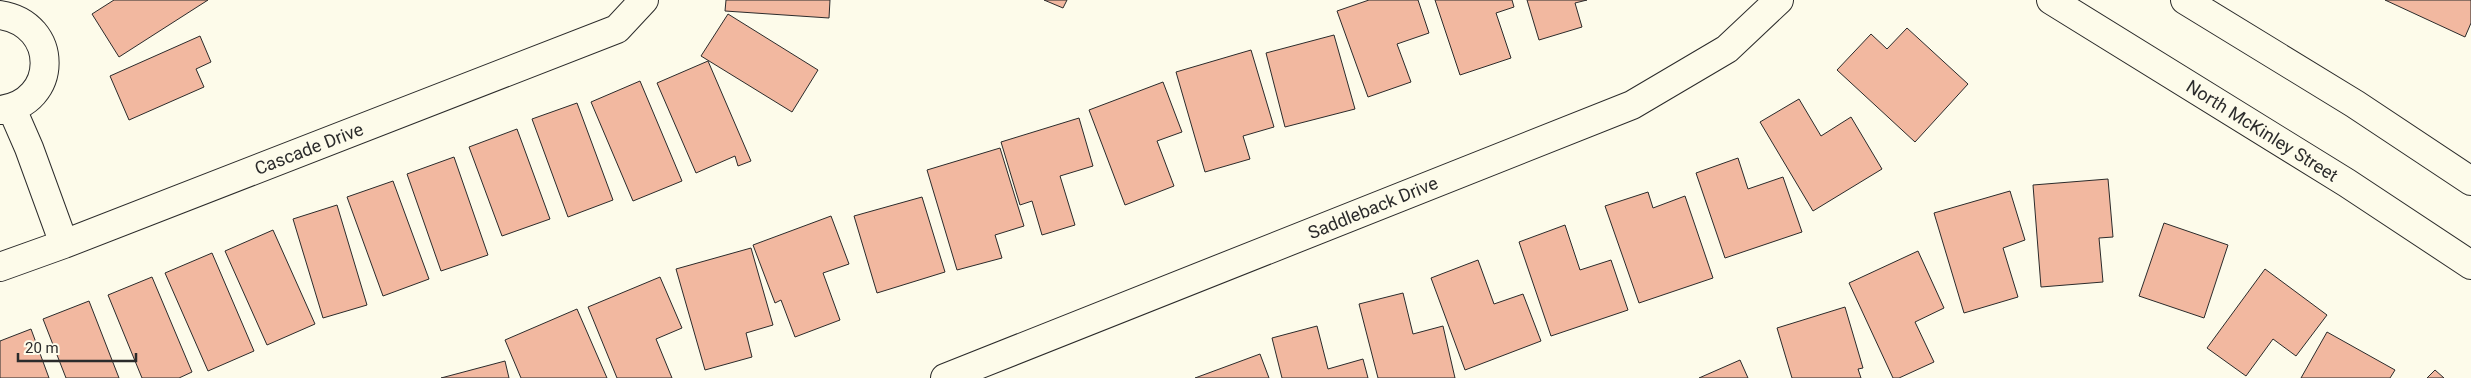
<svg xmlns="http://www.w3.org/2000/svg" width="2471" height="378" font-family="Roboto,sans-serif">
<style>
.building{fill:#f2b8a0;stroke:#2b2b2b}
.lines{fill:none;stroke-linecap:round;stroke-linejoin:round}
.minor-casing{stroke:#2b2b2b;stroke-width:30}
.primary-casing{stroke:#2b2b2b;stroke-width:30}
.minor{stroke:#fdfbea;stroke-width:28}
.primary{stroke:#fdfbea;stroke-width:28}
.labels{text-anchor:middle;stroke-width:4;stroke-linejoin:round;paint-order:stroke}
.street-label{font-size:18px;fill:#2b2b2b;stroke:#fdfbea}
</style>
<rect width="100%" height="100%" fill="#fdfbea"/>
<path class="building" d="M114 0H208L119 57 92 14Z
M726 0H830L829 18 725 11Z
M1044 0H1067L1063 8Z
M1369 0H1418L1429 33 1397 44 1411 82 1368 97 1337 11Z
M1435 0H1512L1514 7 1496 13 1511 58 1460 75Z
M1527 0H1587L1575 3 1582 27 1539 40Z
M2385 0H2471V23L2465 37Z
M728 14 818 70 792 112 701 56Z
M1907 28 1968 84 1915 142 1837 70 1871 34 1887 49Z
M1334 35 1355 109 1285 127 1266 53Z
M200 36 211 62 196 69 204 87 129 120 110 76Z
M1251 50 1274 127 1243 136 1250 159 1205 172 1176 72Z
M708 61 751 161 738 166 735 156 696 173 657 83Z
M640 81 682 181 633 201 591 102Z
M1163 82 1182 132 1157 141 1174 186 1125 205 1089 110Z
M1799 99 1821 136 1851 117 1882 169 1813 211 1760 122Z
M577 103 613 200 568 217 532 119Z
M1079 118 1093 166 1060 176 1075 225 1042 235 1032 201 1020 205 1001 142Z
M517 129 550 219 502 236 469 147Z
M1000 148 1024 226 995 235 1002 258 957 270 927 170Z
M454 157 488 255 441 271 407 174Z
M1738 158 1748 189 1783 177 1802 232 1725 258 1696 173Z
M2108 179 2113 237 2099 238 2103 282 2041 287 2033 185Z
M393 181 429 279 383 296 347 197Z
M2010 191 2025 240 2003 248 2018 297 1964 313 1934 213Z
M1648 192 1653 208 1685 196 1713 278 1639 303 1605 206Z
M922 197 945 272 877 293 854 216Z
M337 205 367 305 323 318 293 219Z
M831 216 849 264 823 273 840 320 795 337 781 300 775 303 753 245Z
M2164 223 2228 245 2204 318 2139 296Z
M1565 225 1580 270 1611 260 1628 310 1551 336 1519 242Z
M273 230 315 324 267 345 225 251Z
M751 248 773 325 746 333 752 357 705 370 676 269Z
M1918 251 1944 308 1915 322 1934 362 1899 378H1893L1849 283Z
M212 253 254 351 208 371 165 273Z
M1478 260 1494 304 1523 294 1541 341 1465 370 1431 278Z
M2265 269 2327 315 2296 356 2273 339 2246 376 2207 348Z
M152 277 192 372 179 378H142L108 295Z
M660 277 682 328 656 339 672 378H617L588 307Z
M1403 293 1413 334 1443 326 1455 378H1378L1359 304Z
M89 301 119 378H66L43 319Z
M1845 307 1863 368 1858 369 1861 378H1792L1777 328Z
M577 309 607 378H521L505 340Z
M1317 326 1328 369 1363 359 1368 378H1282L1272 338Z
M31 329 49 378H0V341Z
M2327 332 2395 370 2390 378H2301Z
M1260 354 1269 378H1195Z
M1740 360 1748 378H1699Z
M505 361 509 378H441Z
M2435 370 2444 378H2427Z"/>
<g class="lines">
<g class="minor-casing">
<path id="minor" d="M0 15C60 24 59 103 0 110
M12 109 29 148 64 244
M0 267 64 244 617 29 644 0
M945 378 1632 105 1727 49 1779 0"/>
</g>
<g class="primary-casing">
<path id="primary" d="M2051 0 2347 183 2471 265
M2185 0 2355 104 2471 181"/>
</g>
<use href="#minor" class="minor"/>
<use href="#primary" class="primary"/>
</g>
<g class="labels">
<g class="street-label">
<text transform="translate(2262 131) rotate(32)" y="6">North McKinley Street</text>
<text transform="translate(309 149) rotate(-21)" y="6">Cascade Drive</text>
<text transform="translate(1373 208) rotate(-22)" y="6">Saddleback Drive</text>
</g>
</g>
<path d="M18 353v8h118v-8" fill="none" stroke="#2b2b2b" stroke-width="2.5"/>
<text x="25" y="353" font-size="15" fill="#2b2b2b" stroke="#fdfbea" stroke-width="4" paint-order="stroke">20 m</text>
</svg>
